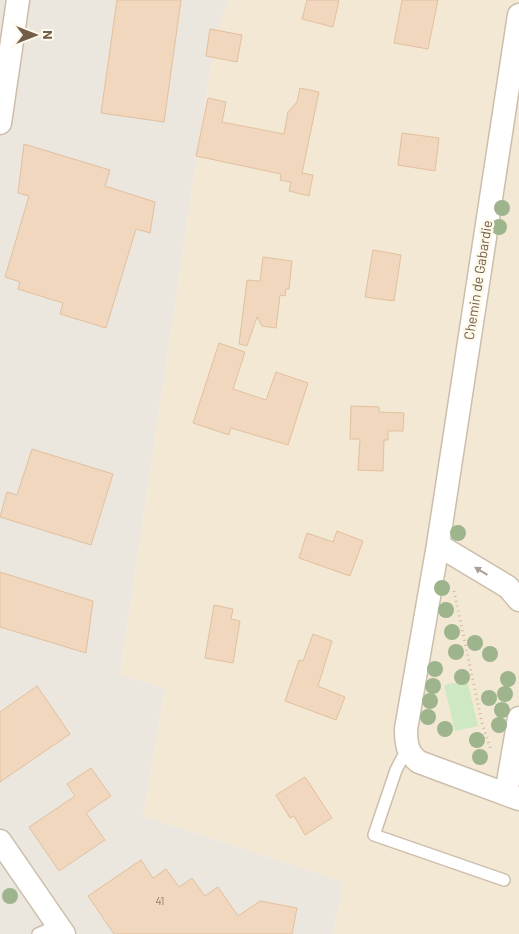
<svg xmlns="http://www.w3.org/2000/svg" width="519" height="934" font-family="Barlow,sans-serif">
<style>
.residential{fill:#f3e8d3}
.industrial{fill:#ebe6de}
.green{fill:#cde8c3}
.building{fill:#f0d7bd;stroke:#e2c09e}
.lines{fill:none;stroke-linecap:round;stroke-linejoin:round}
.lane-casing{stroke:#ccbeab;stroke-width:14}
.street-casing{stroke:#ccbeab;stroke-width:25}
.path{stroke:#d4bba0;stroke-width:3;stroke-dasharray:1 4;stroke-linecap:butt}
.lane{stroke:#fff;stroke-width:11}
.street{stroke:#fff;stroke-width:22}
.tree{fill:#9db48d}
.oneway{fill:#ab9e93}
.labels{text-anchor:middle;stroke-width:5;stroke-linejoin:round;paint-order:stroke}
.number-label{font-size:11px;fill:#927c68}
.street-label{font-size:14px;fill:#735e4b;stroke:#fef9ea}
</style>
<rect width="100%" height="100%" fill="#fbf5e4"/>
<path class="residential" d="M229 0H519V934H333L342 882 143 816 165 689 120 674 215 35Z"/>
<path class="industrial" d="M0 0H229L215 35 120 674 165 689 143 816 343 882 333 934H0Z"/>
<path class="green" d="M467 680 478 726 455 731 444 685Z"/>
<path class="building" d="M117 0H181L164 122 101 113Z
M307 0H339L333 27 302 19Z
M402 0H438L428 49 394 43Z
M210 29 242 35 237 62 206 56Z
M300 88 319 92 302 173 313 175 309 196 289 191 291 182 280 180 281 174 196 156 208 98 226 102 222 122 284 134 288 112 297 102Z
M402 133 439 138 435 171 398 165Z
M24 144 110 170 105 186 155 202 150 233 136 229 106 328 60 314 63 303 18 289 20 282 5 277 29 196 18 193Z
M373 250 401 255 394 301 365 297Z
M263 257 292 261 289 289H286L285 296 280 295 276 328 262 326 257 317 247 346 239 344 247 280 260 281Z
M219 343 245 352 233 389 266 400 276 372 308 383 288 445 231 428 229 435 193 423Z
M351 406 379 407V412L404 413 403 431H388V440H384L383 471 358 470 360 439H350Z
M32 449 113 474 91 545 0 517 7 492 17 495Z
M337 531 363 541 350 576 299 558 307 533 333 542Z
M0 572 93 601 86 653 0 627Z
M214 605 233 609 231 619 240 621 233 663 205 658Z
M313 634 332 641 318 686 345 697 336 720 285 701 299 660 303 661Z
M37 686 70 734 0 782V712Z
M91 768 111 796 86 813 105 840 59 871 29 827 75 796 67 784Z
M305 777 332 818 305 835 294 816 290 818 276 795Z
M141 860 153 878 166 869 179 887 192 878 205 896 218 887 238 916 260 901 297 908 292 934H114L88 896Z"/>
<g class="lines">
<g class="lane-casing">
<path id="lane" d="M407 749 396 770 374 835 504 880
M38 934 58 925"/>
</g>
<g class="street-casing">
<path id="street" d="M519 15 438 545 406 729C406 744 407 753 419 762L519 799
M0 123 18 0
M438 545 508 587 519 600
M506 794 519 718
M0 841 64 934"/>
</g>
<path class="path" d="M454 591 482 723 491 750"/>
<use href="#lane" class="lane"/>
<use href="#street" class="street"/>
</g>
<g class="tree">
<circle cx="502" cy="208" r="8"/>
<circle cx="499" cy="227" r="8"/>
<circle cx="458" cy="533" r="8"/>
<circle cx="442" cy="588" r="8"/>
<circle cx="446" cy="610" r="8"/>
<circle cx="452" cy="632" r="8"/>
<circle cx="475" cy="643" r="8"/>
<circle cx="456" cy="652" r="8"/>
<circle cx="490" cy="654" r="8"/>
<circle cx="435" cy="669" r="8"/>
<circle cx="462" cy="677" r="8"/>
<circle cx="508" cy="679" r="8"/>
<circle cx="433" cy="686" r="8"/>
<circle cx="505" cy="694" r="8"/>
<circle cx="489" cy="698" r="8"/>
<circle cx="430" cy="701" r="8"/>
<circle cx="502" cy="710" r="8"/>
<circle cx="428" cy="717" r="8"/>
<circle cx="499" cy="725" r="8"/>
<circle cx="445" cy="729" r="8"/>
<circle cx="477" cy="740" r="8"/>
<circle cx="480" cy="757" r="8"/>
<circle cx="10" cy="896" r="8"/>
</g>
<defs><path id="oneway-solid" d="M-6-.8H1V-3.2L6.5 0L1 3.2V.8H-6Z" transform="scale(1.25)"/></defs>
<use class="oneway" href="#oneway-solid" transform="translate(481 571) rotate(-149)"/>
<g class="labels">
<g class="number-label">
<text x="160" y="905">41</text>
</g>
<g class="street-label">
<text transform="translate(478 280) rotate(-81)" y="5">Chemin de Gabardie</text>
</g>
</g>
<g transform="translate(35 35) rotate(90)" stroke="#fef9ea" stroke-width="4" paint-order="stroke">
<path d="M0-4L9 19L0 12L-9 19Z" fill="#735e4b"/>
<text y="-8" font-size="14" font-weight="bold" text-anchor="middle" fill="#735e4b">N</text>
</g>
</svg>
